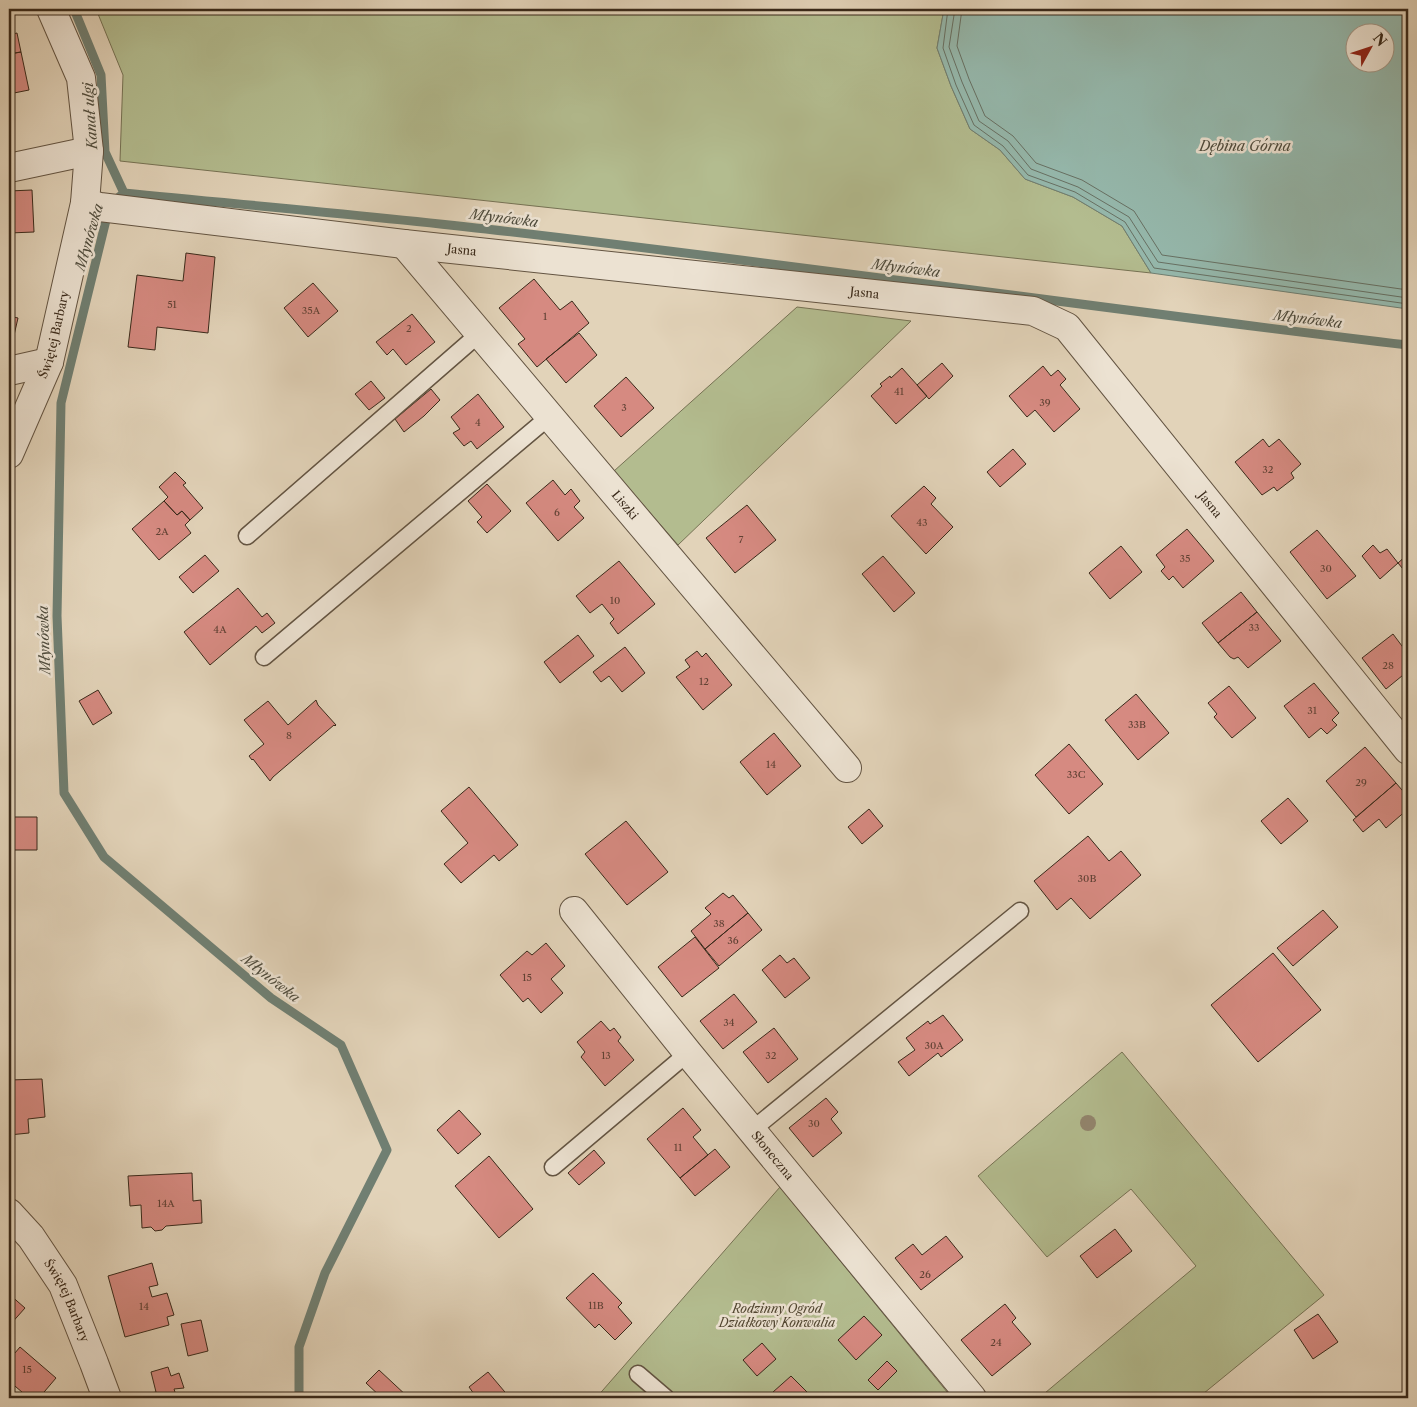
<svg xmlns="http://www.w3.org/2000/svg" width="1417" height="1407" font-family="'Libre Caslon Text',serif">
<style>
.green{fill:#b3bc8f;stroke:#767254}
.water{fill:#95b8ac;stroke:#707f72;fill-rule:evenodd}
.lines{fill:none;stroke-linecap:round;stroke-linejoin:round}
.shore{stroke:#677063;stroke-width:1}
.stream{stroke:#707f72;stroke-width:9}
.building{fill:#d68a81;stroke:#39291a}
.lane-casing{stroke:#635442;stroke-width:19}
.street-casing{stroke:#635442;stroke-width:30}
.lane{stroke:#ece2d2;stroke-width:16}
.street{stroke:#ece2d2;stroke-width:28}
.tree{fill:#92856e}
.labels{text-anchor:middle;stroke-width:5;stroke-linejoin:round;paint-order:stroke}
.number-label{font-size:10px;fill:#604134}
.street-label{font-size:12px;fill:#39291a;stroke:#ece2d2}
.park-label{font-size:12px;font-style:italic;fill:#514631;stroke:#ece2d2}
.water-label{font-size:14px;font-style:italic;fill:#504d3e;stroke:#ece2d2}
</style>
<rect width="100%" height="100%" fill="#e2d3b9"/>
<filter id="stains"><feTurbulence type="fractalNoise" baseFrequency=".004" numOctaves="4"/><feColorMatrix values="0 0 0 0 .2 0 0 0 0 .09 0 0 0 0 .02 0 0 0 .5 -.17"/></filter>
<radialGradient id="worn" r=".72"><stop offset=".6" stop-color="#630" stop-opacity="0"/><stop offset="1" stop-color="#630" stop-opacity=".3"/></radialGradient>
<path class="green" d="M96 9H944L937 48 951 86 970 129 1000 150 1025 179 1073 197 1122 226 1151 273 120 161 123 75Z
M797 307 911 321 678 545 614 471Z
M1122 1052 1324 1295 1198 1398H1039L1196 1266 1131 1189 1047 1257 978 1176Z
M780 1187 952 1398H596Z"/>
<path class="water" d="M944 9H1408V309L1151 273 1122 226 1073 197 1025 179 1000 150 970 129 951 86 937 48ZM1354 32H1384V62H1354Z"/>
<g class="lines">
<path class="shore" d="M948 9 943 48 956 85 974 125 1003 146 1028 175 1075 192 1125 222 1154 268 1408 304
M955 9 949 47 962 82 979 121 1008 141 1031 169 1078 187 1129 217 1158 262 1408 298
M962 9 957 46 969 79 985 116 1013 136 1036 163 1082 180 1134 211 1162 255 1408 290"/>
<path class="stream" d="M74 9 101 75 105 152 124 193
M299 1398V1347L325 1273 387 1150 341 1045 271 998 104 857 64 793 57 616 61 403 110 204 124 193C245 205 366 215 486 229 794 264 1101 309 1408 345"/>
</g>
<path class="building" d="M17 33 21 52 9 54V35Z
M21 52 29 90 9 94V54Z
M32 190 34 232 9 233V191Z
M186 253 215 257 208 333 157 327 155 350 128 347 137 275 183 281Z
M534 279 560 310 572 301 589 323 537 367 518 344 525 339 499 308Z
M313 283 338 311 308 337 284 308Z
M412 314 435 342 406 365 393 349 387 355 376 342Z
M9 316 18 318 12 344H9Z
M579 333 597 355 566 383 546 359Z
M942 363 953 376 929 399 917 385Z
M1043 366 1051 376 1058 370 1066 379 1060 385 1080 409 1054 432 1035 410 1027 417 1009 396Z
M902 368 927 396 896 424 871 396 882 386 880 384 890 376 891 378Z
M626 377 654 408 621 437 594 406Z
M371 381 385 398 369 410 355 394Z
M431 389 440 400 424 416 404 432 395 419Z
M478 394 504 427 477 449 471 441 464 446 453 433 460 429 451 417Z
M1263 439 1269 447 1279 439 1301 464 1291 473 1294 478 1277 491 1274 487 1262 495 1235 462Z
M1013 449 1026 464 1000 487 987 472Z
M175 472 186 483 183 485 203 508 190 520 182 511 177 515 164 501 168 497 159 487Z
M553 480 565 495 571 489 580 501 574 507 584 518 558 541 526 503Z
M487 484 511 511 487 533 477 522 482 517 468 501Z
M924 486 936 498 931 504 953 527 926 554 891 516Z
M164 501 177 515 182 511 190 520 185 525 191 533 159 560 132 529Z
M747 505 776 540 735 573 706 538Z
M1187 529 1214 561 1183 588 1173 576 1169 580 1161 571 1165 567 1156 555Z
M1317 530 1356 576 1327 599 1290 552Z
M1373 545 1380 553 1387 549 1398 563 1380 579 1362 556Z
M1121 546 1142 572 1110 599 1089 573Z
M1408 554V575L1398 563Z
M205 555 219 571 193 593 179 577Z
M883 556 915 593 894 612 862 574Z
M619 561 655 604 618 634 610 623 614 619 602 604 590 613 576 596Z
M238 588 262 617 267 613 275 623 262 633 256 626 210 665 184 632Z
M1241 592 1257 612 1218 643 1202 623Z
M1257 612 1281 641 1248 668 1238 657 1234 659 1230 657 1218 643Z
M9 615 13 616 9 645Z
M1393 634 1408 654V671L1386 689 1362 658Z
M578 635 594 656 560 683 544 662Z
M625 647 645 673 622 692 609 676 601 682 593 672Z
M697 651 702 657 706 653 732 685 703 710 676 677 690 667 685 660Z
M1314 683 1339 713 1332 720 1337 725 1327 734 1321 728 1309 738 1284 706Z
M1229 686 1256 718 1232 738 1214 717 1217 714 1208 703Z
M98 690 112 713 93 725 79 701Z
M1136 694 1169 733 1138 760 1105 720Z
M316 700 318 705 336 725 335 726 334 725 273 777 270 781 253 759 252 760 249 756 264 744 244 720 268 701 288 725Z
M774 733 801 766 767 795 740 762Z
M1069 744 1103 784 1069 814 1035 775Z
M1365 747 1396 783 1356 817 1326 781Z
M1396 783 1408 797V809L1386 828 1379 819 1363 832 1353 820Z
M469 787 518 845 499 861 494 855 461 883 444 864 468 843 441 811Z
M1288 798 1308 821 1281 844 1261 821Z
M869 809 883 826 862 844 848 827Z
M9 817H37V850H9Z
M626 821 668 872 627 905 585 854Z
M1088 836 1109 861 1121 851 1141 875 1090 919 1071 898 1057 910 1034 881Z
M723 893 729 898 733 895 748 913 705 949 691 931 711 914 705 908Z
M1323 910 1338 927 1293 966 1277 948Z
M748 913 762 930 719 966 705 949Z
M695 937 719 968 682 997 658 967Z
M546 943 565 966 551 979 563 993 541 1013 528 998 523 1002 500 975 527 951 532 955Z
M1273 953 1321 1010 1258 1062 1211 1005Z
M780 955 787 963 794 958 810 978 785 998 762 970Z
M734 994 757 1022 723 1049 700 1021Z
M943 1015 963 1040 941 1057 938 1053 909 1076 898 1062 915 1050 906 1038 928 1021 930 1024Z
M601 1021 610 1031 614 1028 621 1037 618 1041 634 1060 605 1086 581 1057 585 1052 577 1042Z
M774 1028 798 1059 768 1083 743 1052Z
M42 1079 45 1117 28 1119 29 1133 9 1135V1080Z
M826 1098 838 1112 831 1119 842 1133 813 1157 789 1128Z
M683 1108 701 1130 693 1137 708 1155 680 1178 647 1139Z
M459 1110 481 1134 458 1154 437 1130Z
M715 1149 730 1167 695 1196 680 1178Z
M594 1150 605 1163 579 1185 568 1173Z
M489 1156 533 1209 499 1238 455 1186Z
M192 1173 193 1201 201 1200 202 1223 166 1226 162 1230 155 1231 151 1227 142 1228 141 1205 130 1206 128 1176Z
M1115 1229 1132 1251 1097 1278 1080 1256Z
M946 1236 963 1257 921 1290 895 1258 913 1244 922 1255Z
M152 1263 158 1285 149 1287 152 1297 167 1293 174 1315 167 1317 169 1325 125 1337 108 1276Z
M593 1273 622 1303 618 1307 632 1323 615 1340 599 1324 595 1328 566 1298Z
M9 1294 25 1308 9 1326Z
M1005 1304 1016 1318 1012 1322 1031 1344 992 1376 961 1340Z
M1318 1314 1338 1342 1313 1359 1294 1330Z
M864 1316 882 1335 856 1360 838 1340Z
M201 1320 208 1351 188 1356 181 1324Z
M762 1343 776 1359 757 1376 743 1360Z
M20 1347 56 1378 39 1398H29L9 1381V1360Z
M887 1361 897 1371 878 1390 868 1380Z
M168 1367 171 1376 179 1373 184 1388 174 1389 177 1398H140L139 1396 156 1392 151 1372Z
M379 1370 409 1398H382L366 1383Z
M488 1372 510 1398H469L474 1394 469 1387Z
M791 1376 809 1394 804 1398H779L773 1392Z"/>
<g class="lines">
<g class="lane-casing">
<path id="lane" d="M247 536 480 333
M264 657 550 416
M752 1130 1020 911
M553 1167 688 1053
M638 1374 666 1398"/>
</g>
<g class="street-casing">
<g id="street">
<path d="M9 168 89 151"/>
<path id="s1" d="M85 203 100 207 404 244 1033 311 1067 327 1408 750"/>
<path id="s2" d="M404 244 847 768"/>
<path d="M9 371 49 362"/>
<path id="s3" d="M9 454 49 362 85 203 89 151 81 78 51 9"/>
<path id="s4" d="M574 911 688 1053 972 1398"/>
<path id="s5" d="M9 1213 31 1237 63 1285 94 1363 107 1398"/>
</g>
</g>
<use href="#lane" class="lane"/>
<use href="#street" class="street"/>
</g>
<circle class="tree" cx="1088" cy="1123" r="8"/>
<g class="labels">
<g class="number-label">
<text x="172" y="308">51</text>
<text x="311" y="314">35A</text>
<text x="545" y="320">1</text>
<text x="409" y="332">2</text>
<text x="899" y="395">41</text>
<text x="1045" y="406">39</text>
<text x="624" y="411">3</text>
<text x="478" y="426">4</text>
<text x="1268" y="473">32</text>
<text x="557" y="516">6</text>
<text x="922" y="526">43</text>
<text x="162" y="535">2A</text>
<text x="741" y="543">7</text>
<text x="1185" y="562">35</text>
<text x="1326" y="572">30</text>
<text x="615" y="604">10</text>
<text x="1254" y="631">33</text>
<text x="220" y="633">4A</text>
<text x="1388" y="669">28</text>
<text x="704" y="685">12</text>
<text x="1312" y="714">31</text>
<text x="1137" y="728">33B</text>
<text x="289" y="739">8</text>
<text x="771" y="768">14</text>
<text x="1076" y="778">33C</text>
<text x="1361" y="786">29</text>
<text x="1087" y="882">30B</text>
<text x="719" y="927">38</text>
<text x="733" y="944">36</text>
<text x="527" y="981">15</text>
<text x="729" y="1026">34</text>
<text x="934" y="1049">30A</text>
<text x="606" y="1059">13</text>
<text x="771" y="1059">32</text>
<text x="814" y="1127">30</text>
<text x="678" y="1151">11</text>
<text x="166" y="1207">14A</text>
<text x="925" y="1278">26</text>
<text x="596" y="1309">11B</text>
<text x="144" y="1310">14</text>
<text x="996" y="1346">24</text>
<text x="27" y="1373">15</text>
</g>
<g class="street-label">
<text dy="4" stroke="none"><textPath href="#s1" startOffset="380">Jasna</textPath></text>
<text dy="4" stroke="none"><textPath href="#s1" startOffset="785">Jasna</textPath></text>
<text dy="4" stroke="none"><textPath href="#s3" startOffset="128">Świętej Barbary</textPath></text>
<text dy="4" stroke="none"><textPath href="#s1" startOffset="1220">Jasna</textPath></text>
<text dy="4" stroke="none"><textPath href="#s2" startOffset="342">Liszki</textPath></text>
<text dy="4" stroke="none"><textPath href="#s4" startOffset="315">Słoneczna</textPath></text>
<text dy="4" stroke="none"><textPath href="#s5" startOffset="106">Świętej Barbary</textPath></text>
</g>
<g class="park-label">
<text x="777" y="1313">Rodzinny Ogród<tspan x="777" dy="14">Działkowy Konwalia</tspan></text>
</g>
<g class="water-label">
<text transform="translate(90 116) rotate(-94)" y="5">Kanał ulgi</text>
<text x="1245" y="151">Dębina Górna</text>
<text transform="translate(504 218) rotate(7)" y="5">Młynówka</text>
<text transform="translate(89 237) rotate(-74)" y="5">Młynówka</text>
<text transform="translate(906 268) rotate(7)" y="5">Młynówka</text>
<text transform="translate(1308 319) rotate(7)" y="5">Młynówka</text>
<text transform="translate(44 640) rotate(-92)" y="5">Młynówka</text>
<text transform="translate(271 978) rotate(38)" y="5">Młynówka</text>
</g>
</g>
<rect width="1417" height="1407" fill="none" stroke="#e2d3b9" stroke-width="30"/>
<rect x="10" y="10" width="1397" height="1387" fill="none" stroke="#39291a" stroke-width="2.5"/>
<rect x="15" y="15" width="1387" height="1377" fill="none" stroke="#39291a"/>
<g transform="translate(1370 48) rotate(50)"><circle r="24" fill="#ece2d2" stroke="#a49888"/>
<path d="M0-4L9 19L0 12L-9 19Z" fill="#8f2418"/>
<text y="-8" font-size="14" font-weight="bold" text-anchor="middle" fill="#39291a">N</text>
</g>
<rect width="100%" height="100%" filter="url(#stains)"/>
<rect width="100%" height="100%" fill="url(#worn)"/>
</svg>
